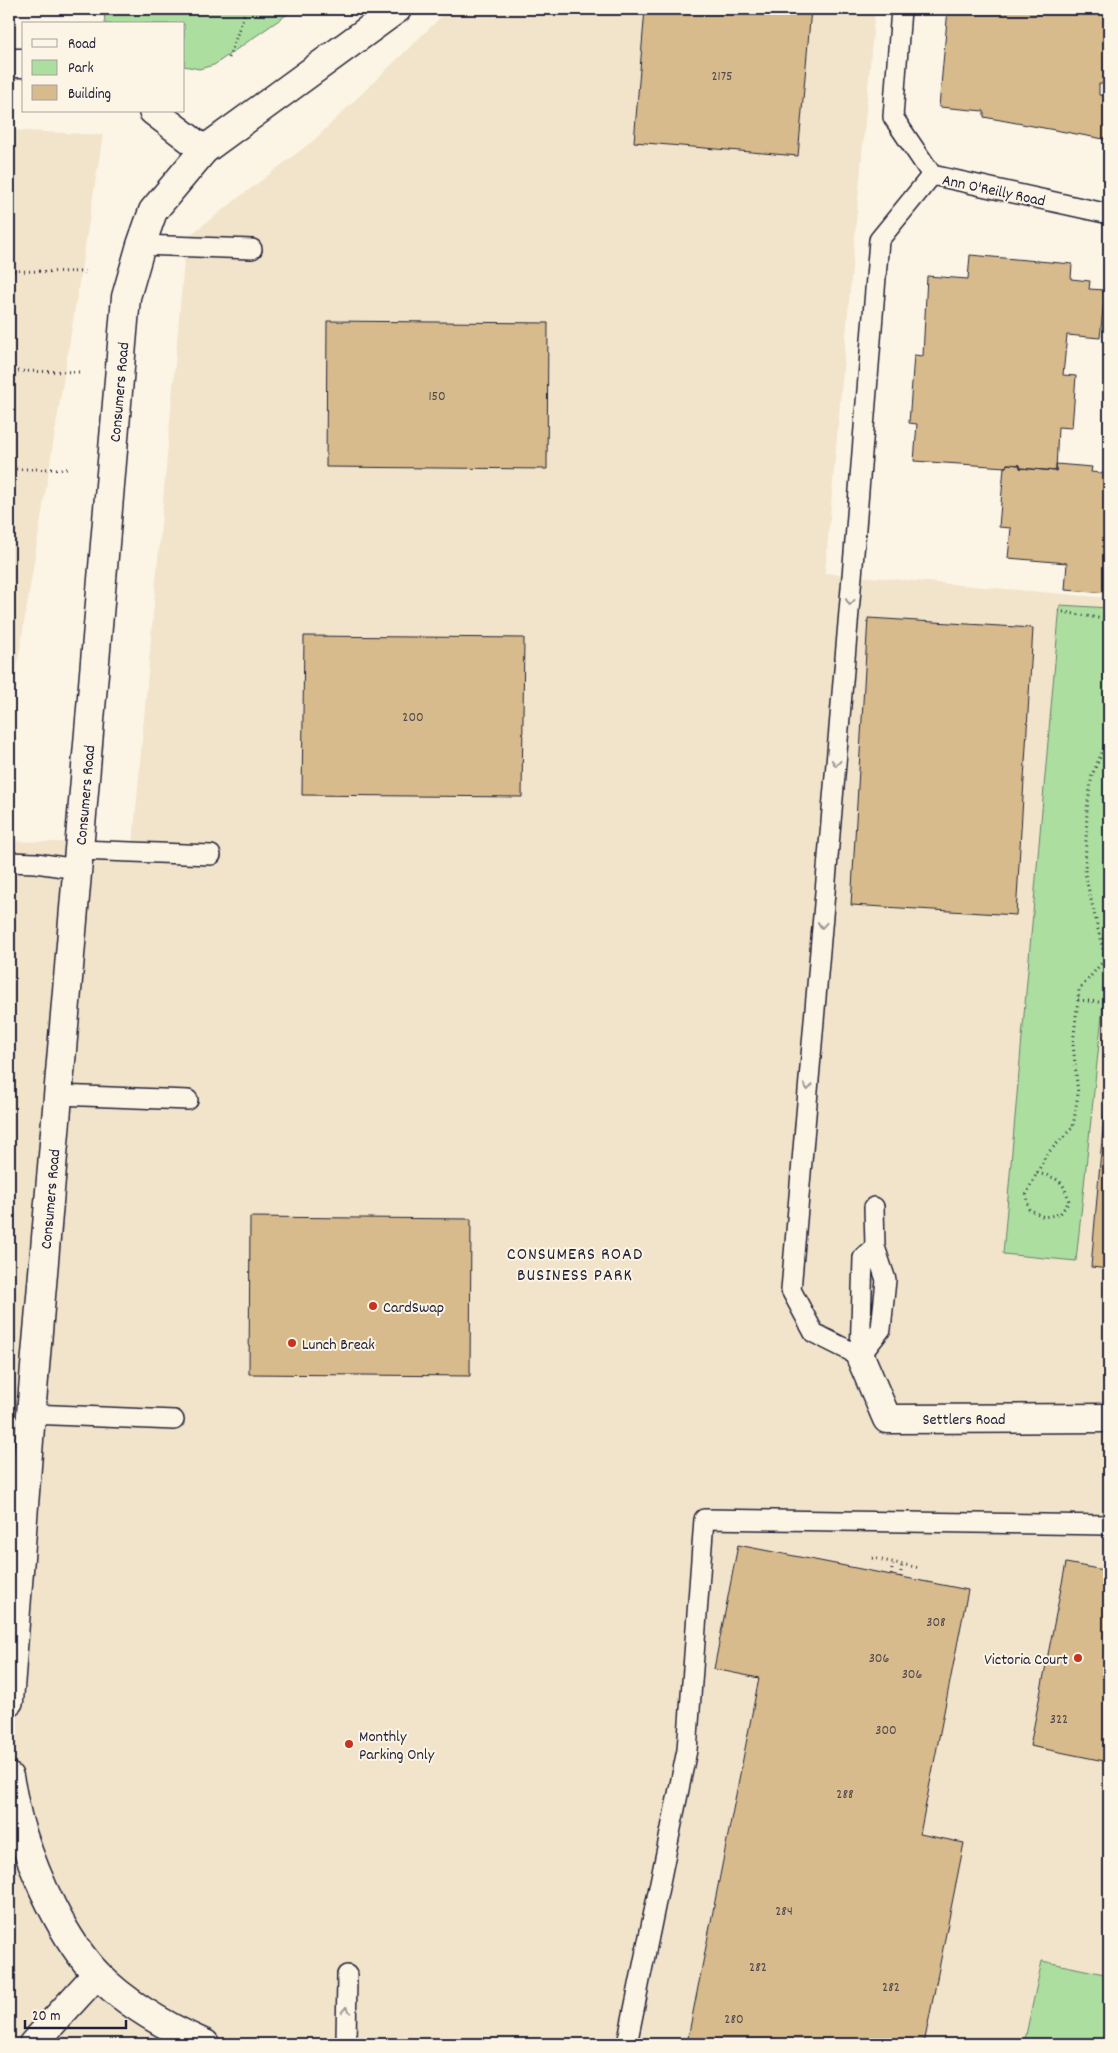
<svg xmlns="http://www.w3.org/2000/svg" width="1118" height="2053" font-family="Dekko,sans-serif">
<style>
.built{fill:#f1e4ca}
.green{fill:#acde9f;stroke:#67806d}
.building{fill:#d8bb8c;stroke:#22223b}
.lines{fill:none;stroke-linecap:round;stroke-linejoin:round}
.service-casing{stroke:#22223b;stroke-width:22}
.minor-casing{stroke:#22223b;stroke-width:31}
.tertiary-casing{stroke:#22223b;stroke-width:31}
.path{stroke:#22223b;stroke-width:3;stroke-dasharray:1 4;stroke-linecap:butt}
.service{stroke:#fcf5e5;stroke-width:19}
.minor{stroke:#fcf5e5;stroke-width:28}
.tertiary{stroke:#fcf5e5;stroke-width:28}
.oneway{stroke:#9a9698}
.poi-dot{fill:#c8321e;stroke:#fcf5e5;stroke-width:2}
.labels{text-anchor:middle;stroke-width:4;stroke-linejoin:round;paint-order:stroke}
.number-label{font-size:14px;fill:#50484f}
.street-label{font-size:16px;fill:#22223b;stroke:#fcf5e5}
.poi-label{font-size:16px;fill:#22223b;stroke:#fcf5e5;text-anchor:start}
.neighbourhood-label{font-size:18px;letter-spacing:1px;fill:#22223b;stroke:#fcf5e5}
</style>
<rect width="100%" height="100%" fill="#fcf5e5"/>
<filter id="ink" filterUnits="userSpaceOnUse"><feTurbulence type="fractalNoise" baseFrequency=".02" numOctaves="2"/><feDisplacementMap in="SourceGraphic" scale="10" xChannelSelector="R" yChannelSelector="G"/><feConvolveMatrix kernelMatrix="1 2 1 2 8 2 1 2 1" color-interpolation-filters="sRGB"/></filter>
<g filter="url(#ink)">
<path class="built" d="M449 9H875L825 573 1109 598V2044H9V841L133 844 186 238 314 140Z
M9 130 103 135 9 717Z"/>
<path class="green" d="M104 9H295L214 65 199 69 184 66V24H105Z
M1060 605 1109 608V978H1106L1076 1261 1003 1254Z
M1042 1961 1109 1975V2044H1024Z"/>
<path class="building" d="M645 9H811L798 156 634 142Z
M948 9H1104V12H1109L1107 84H1099V95L1109 96V140L984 117V111L939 107Z
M970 255 1072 264 1071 279 1090 281 1089 289 1105 290 1100 338 1067 335 1063 375 1076 376 1072 428 1058 427 1056 471 1020 468V465L1007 464 1006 467 914 461 917 424 909 423 914 355 923 356 927 276 968 279Z
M327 321 548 323 547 469 326 467Z
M1007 464 1020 465V468L1056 471V464L1092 467 1091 472 1109 474V593L1065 590 1067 563 1008 558 1011 528 999 527 1004 467H1006Z
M868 618 1033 628 1016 915 851 905Z
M304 636 524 638 522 797 302 795Z
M1109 1058V1269L1091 1267Z
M250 1217 471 1219 470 1376 249 1374Z
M738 1545 968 1590 920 1834 964 1843 924 2044H696L687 2043 759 1678 714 1669Z
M1066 1563 1109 1571V1762L1030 1746Z"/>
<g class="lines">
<g class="service-casing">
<path id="service" d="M901 9 893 117 932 175
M141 245 252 249
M79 850 211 855
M9 862 36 863 77 869
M58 1095 188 1100
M874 1207 875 1247
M875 1247 886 1280 881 1329 860 1356 863 1258Z
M860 1356 814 1333 791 1290 854 553 879 240 932 175 1109 214
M31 1414 174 1420
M346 2044 347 1975
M627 2044 687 1750 704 1519 1109 1525"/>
</g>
<g class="minor-casing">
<path id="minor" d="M9 63H24
M153 111 204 150
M860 1356 887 1419 1109 1418
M33 2044 97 1974"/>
</g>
<g class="tertiary-casing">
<path id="tertiary" d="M9 1701 31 1414 126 297 141 245 153 211 204 150 397 9
M9 1777C13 1796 16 1815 22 1833 36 1878 64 1940 97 1974 127 2005 167 2027 205 2044"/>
</g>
<path class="path" d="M229 58 246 9
M14 271 89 272
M13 371 79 372
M16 469H69
M1058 611 1109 620
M1105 959 1085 874 1087 809 1092 775 1106 744 1109 741
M1078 1000 1109 1003
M1037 1173C1058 1178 1064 1180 1069 1202L1060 1214 1044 1217 1029 1209 1026 1195 1046 1155 1073 1127 1078 1094 1073 1044 1079 990 1105 959
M872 1558 920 1568
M891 1575 893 1562
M900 1577 902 1565"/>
<use href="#service" class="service"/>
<use href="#minor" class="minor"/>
<use href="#tertiary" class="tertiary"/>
</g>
<defs><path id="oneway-chevron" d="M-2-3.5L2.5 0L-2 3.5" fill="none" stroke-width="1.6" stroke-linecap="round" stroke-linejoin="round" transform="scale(1.25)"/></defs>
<g class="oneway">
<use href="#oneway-chevron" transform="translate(850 602) rotate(95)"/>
<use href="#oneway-chevron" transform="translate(836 763) rotate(95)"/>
<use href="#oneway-chevron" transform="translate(822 925) rotate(95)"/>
<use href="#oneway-chevron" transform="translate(808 1087) rotate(95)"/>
<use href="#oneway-chevron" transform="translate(346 2010) rotate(-89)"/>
</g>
</g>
<g class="poi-dot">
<circle cx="373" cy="1306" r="5"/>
<circle cx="292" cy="1343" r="5"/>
<circle cx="1078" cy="1658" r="5"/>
<circle cx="349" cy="1744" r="5"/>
</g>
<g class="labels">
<g class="number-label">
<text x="722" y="80">2175</text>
<text x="437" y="400">150</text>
<text x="413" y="721">200</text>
<text x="936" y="1626">308</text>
<text x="879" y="1662">306</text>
<text x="912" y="1678">306</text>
<text x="1059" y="1723">322</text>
<text x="886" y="1734">300</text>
<text x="845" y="1798">288</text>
<text x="784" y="1915">284</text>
<text x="758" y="1971">282</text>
<text x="891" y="1991">282</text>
<text x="734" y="2023">280</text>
</g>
<g class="street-label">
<text transform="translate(994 189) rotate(12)" y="6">Ann O'Reilly Road</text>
<text transform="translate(118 392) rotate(-85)" y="6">Consumers Road</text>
<text transform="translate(84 795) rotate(-85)" y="6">Consumers Road</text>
<text transform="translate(49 1199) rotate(-85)" y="6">Consumers Road</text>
<text x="964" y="1424">Settlers Road</text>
</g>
<g class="poi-label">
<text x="383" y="1312">CardSwap</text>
<text x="302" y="1349">Lunch Break</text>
<text x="1068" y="1664" text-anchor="end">Victoria Court</text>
<text x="359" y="1741">Monthly<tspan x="359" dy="18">Parking Only</tspan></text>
</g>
<g class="neighbourhood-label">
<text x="575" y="1259">CONSUMERS ROAD<tspan x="575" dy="21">BUSINESS PARK</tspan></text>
</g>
</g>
<rect width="1118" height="2053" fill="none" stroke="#fcf5e5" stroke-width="30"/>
<rect x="15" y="15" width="1088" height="2023" fill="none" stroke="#22223b" stroke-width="2" filter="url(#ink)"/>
<rect x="22" y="22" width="162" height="90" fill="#fcf5e5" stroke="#a5a1a1"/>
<rect x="32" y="39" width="25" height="8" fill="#fcf5e5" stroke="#a5a1a1"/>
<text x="68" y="48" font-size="15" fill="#22223b">Road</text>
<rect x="32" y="60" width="25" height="15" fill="#acde9f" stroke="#a5a1a1"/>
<text x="68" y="72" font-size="15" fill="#22223b">Park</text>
<rect x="32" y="85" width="25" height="15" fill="#d8bb8c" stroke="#a5a1a1"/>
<text x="68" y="98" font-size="15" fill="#22223b">Building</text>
<path d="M25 2020v8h101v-8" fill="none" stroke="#22223b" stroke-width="2.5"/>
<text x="32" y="2020" font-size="15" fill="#22223b" stroke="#fcf5e5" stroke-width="4" paint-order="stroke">20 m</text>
</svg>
